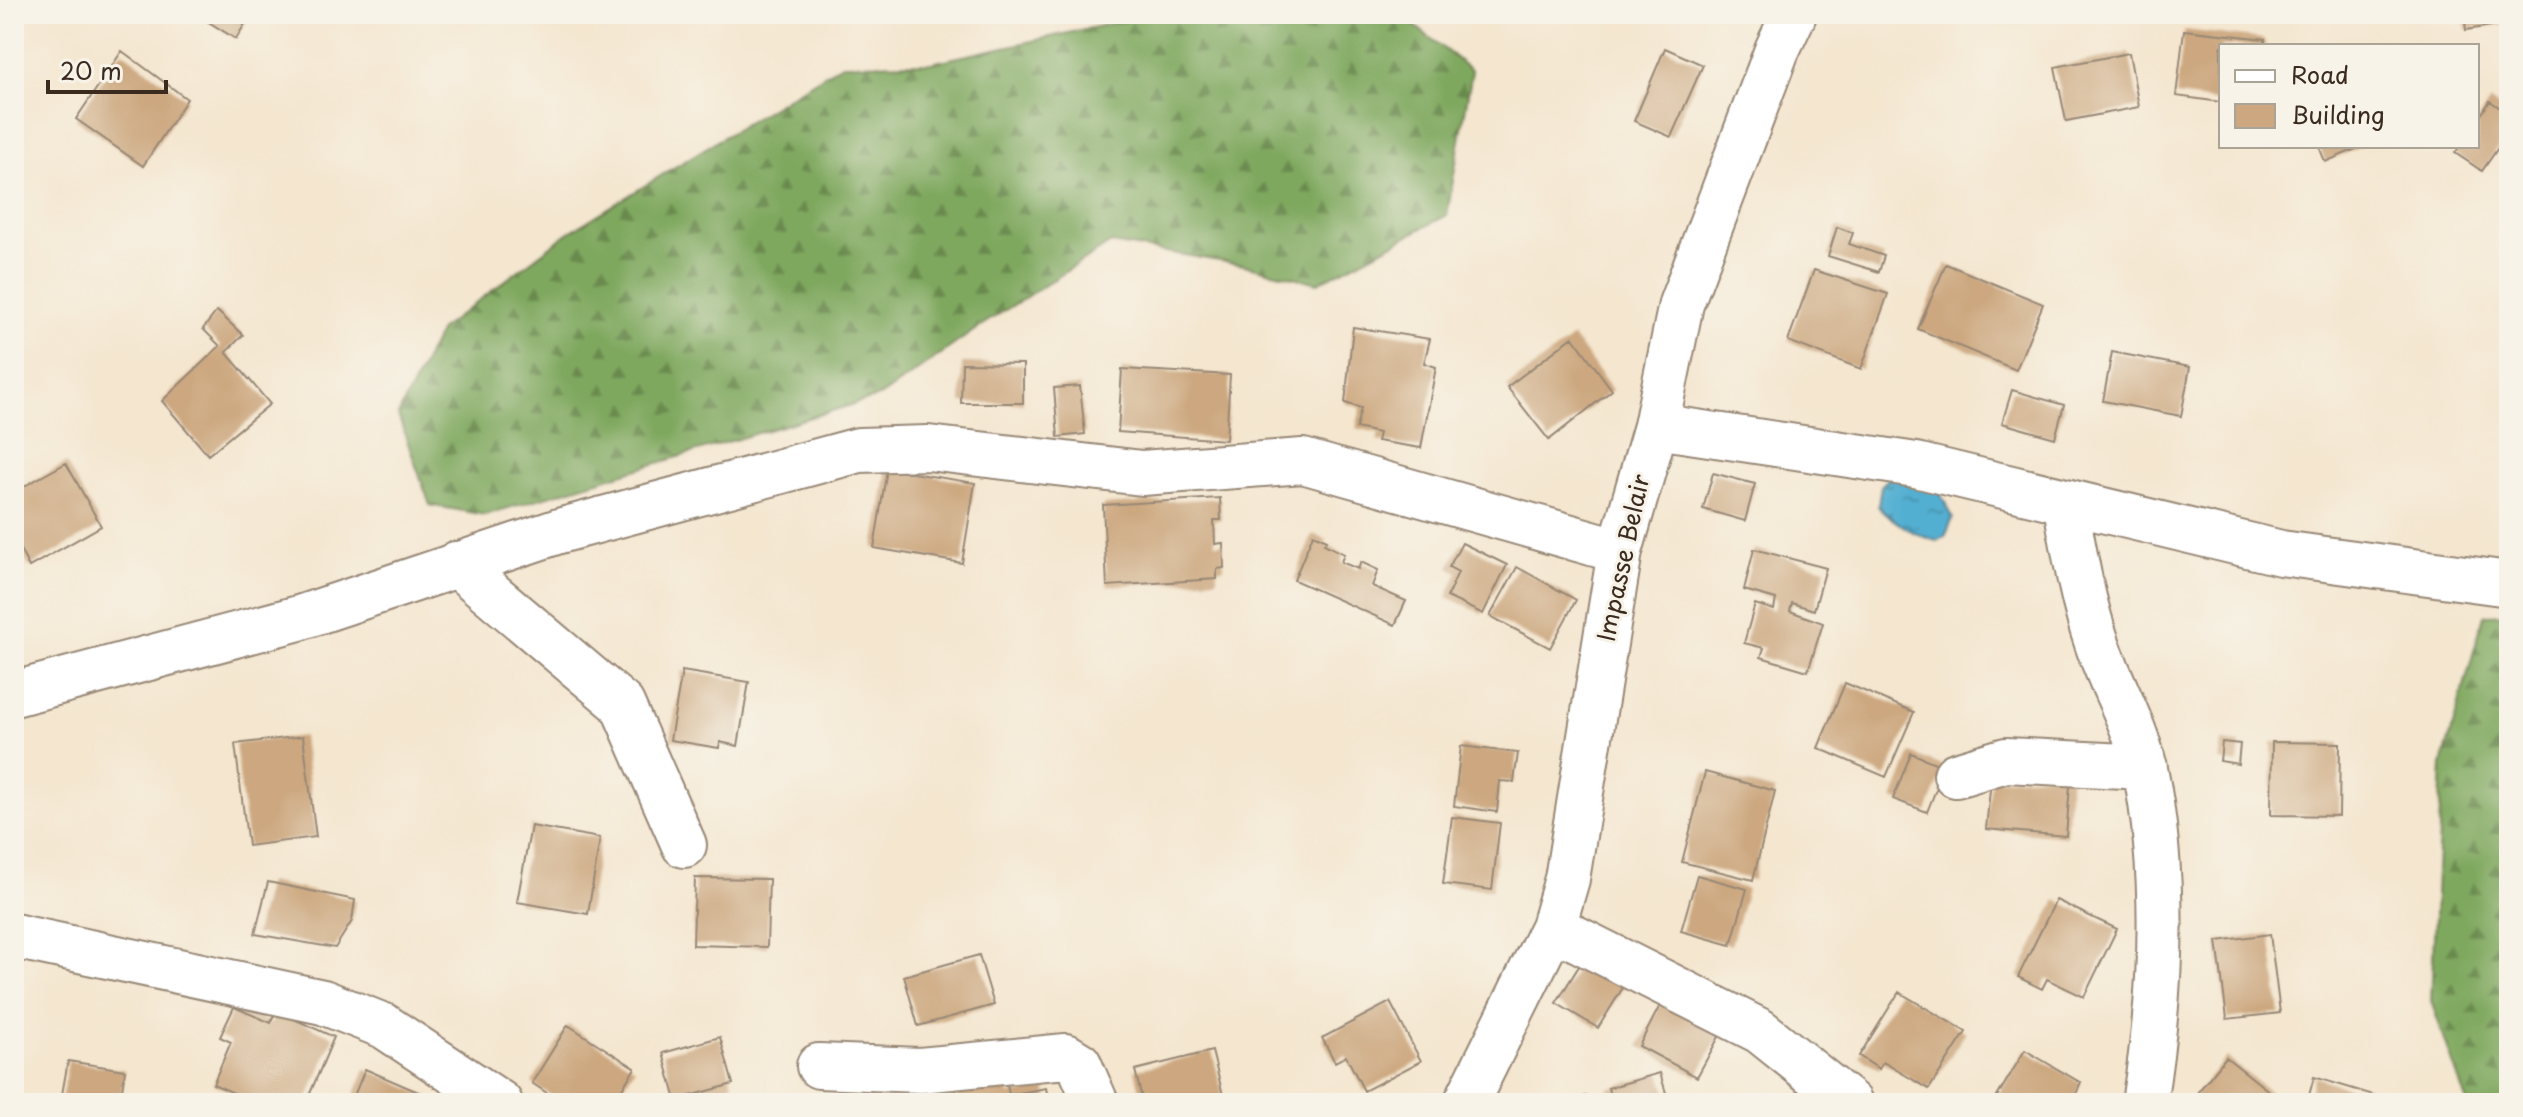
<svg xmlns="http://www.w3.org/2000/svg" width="2523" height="1117" font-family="'Playpen Sans',sans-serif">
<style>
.forest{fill:url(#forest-firs);stroke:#5d693e;stroke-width:2}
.water{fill:url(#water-ripples);stroke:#476c78;stroke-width:2}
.building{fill:#cca77f}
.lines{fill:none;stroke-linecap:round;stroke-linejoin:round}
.minor-casing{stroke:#988876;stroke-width:48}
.minor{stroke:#fff;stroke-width:44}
.labels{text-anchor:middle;stroke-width:6;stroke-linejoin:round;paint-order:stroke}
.street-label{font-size:24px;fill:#3b2a1e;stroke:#f7f3e8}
</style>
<defs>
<pattern id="forest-firs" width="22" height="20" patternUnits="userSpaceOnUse" patternTransform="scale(2)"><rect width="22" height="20" fill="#7fa85f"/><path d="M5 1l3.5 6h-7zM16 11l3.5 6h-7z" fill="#69894e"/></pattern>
<pattern id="water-ripples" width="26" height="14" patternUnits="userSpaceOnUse" patternTransform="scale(2)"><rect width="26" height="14" fill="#53afd1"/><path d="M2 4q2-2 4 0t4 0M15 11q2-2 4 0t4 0" fill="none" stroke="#468fa9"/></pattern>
</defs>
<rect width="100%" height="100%" fill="#f7f3e8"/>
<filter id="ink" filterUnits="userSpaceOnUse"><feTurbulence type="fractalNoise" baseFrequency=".0125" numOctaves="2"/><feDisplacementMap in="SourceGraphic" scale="16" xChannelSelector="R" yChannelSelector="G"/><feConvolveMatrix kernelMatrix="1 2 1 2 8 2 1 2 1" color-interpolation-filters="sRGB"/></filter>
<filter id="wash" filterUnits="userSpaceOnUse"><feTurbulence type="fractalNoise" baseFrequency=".006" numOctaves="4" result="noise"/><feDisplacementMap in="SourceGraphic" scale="32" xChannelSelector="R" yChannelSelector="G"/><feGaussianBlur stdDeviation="1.8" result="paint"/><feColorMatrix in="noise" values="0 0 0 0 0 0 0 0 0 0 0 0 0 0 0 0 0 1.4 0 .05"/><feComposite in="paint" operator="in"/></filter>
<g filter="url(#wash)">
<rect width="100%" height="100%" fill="#f4e6cf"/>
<path class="forest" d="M1155 14H1400L1472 71 1447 215 1318 283 1244 265 1111 243 982 325 881 396 485 515 430 505 398 415 440 330 568 233 842 64 931 63Z
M2509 614V1103H2467L2431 1001 2442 765 2484 615Z"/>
<path class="water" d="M1893 474 1931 476 1953 518 1945 537 1937 541C1919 537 1891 521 1878 506L1881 486Z"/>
<g id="blocks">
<path class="building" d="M196 14H243L249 17 236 39Z
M2464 14H2509V23L2466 30Z
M2184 30 2265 39V46H2221V102L2176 96Z
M1665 48 1703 65 1671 137 1634 121Z
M122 51 187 99 143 166 76 119Z
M2129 53 2139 107 2066 121 2055 67Z
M2490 101 2509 114V132L2482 171 2455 153 2460 146H2477V121Z
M2319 146H2363L2325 162Z
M1837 227 1853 233 1849 244 1884 256 1879 272 1828 256Z
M1946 264 2043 304 2016 370 1918 329Z
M1814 270 1888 294 1861 369 1788 341Z
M217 311 243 335 226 352 270 404 208 455 162 401 220 346 203 329Z
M1353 327 1430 339 1424 363 1436 367 1421 448 1377 441 1379 433 1356 428 1361 408 1345 403Z
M1573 337 1612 390 1549 440 1507 387Z
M2112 352 2190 367 2181 416 2103 401Z
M962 363 1023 364V403H961Z
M1122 369 1230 375 1226 440 1118 432Z
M1080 386 1085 434 1058 437 1054 388Z
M2012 390 2064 405 2055 438 2002 423Z
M66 463 101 526 29 567 14 538V492Z
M887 469 975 483 962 563 874 548Z
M1713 473 1755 484 1745 521 1703 509Z
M1220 498 1221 520H1214L1215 544 1223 543 1224 568 1217 569V579L1107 586 1103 505Z
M1313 534 1327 540 1324 544 1344 554 1341 562 1358 569 1361 562 1378 570 1372 586 1406 601 1395 625 1294 580Z
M1462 543 1507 565 1483 614 1447 597 1458 572 1449 567Z
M1754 549 1826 568 1814 610 1792 603 1790 611 1823 623 1808 671 1761 657 1764 648 1744 643 1755 604 1774 610 1776 599 1744 590Z
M1517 567 1576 600 1550 648 1490 616Z
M682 671 749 682 738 746 720 742 719 748 670 740Z
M1845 683 1914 712 1886 777 1818 748Z
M303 736 316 837 248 846 235 744Z
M2222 742 2240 744 2238 764 2220 761Z
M2272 742 2340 743 2339 816 2271 815Z
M1461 746 1518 753 1514 782 1500 781 1497 812 1454 806Z
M1911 753 1945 767 1927 812 1893 799Z
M1705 772 1775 791 1753 880 1682 862Z
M2071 773 2066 836 1986 829 1991 780Z
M1452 817 1500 823 1492 890 1443 884Z
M531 826 600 838 588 914 517 902Z
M1697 875 1747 889 1731 945 1681 931Z
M695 878 769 879 767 947 693 945Z
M268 882 355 900 352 921 335 948 255 934Z
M2056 900 2117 929 2084 997 2047 979 2042 989 2018 977Z
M2270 934 2280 1013 2227 1019 2217 941Z
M979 955 994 1005 918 1026 904 976Z
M1586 955 1627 981 1598 1028 1556 1003Z
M1668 990 1727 1022 1697 1077 1639 1046Z
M1899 992 1966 1032 1929 1089 1883 1062 1879 1069 1859 1056Z
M1390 1002 1421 1061 1364 1091 1346 1056 1335 1062 1322 1038Z
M234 1007 271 1023 276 1011 334 1037 306 1103H257L213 1084 231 1042 220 1037Z
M568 1025 635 1068 613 1103H562L532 1083Z
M720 1037 733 1084 676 1100 663 1053Z
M2025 1050 2081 1083 2072 1103H2001L1995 1100Z
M1212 1051 1225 1103H1143L1135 1070Z
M2226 1057 2281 1101 2279 1103H2189Z
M68 1061 125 1070 120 1103 61 1100Z
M365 1069 439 1101 438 1103H351Z
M1660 1073 1669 1103H1612L1608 1088Z
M1006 1077 1009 1095 1046 1088 1049 1103H958L955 1086Z
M2314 1077 2387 1099 2385 1103H2307Z
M1586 1096 1588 1103H1565V1102Z"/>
</g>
</g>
<g filter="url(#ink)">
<use href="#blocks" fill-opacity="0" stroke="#988876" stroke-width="2"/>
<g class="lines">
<g class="minor-casing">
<path id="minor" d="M1656 426 1916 465 2281 553 2509 584
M2065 501C2074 549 2081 597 2097 643 2111 685 2136 726 2145 769 2167 878 2162 993 2144 1103
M456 564 622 704 684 845
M14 694 299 618 559 531 859 450 928 448 1142 473 1303 461 1620 551
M1956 775 2006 760 2145 767
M1553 927 1760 1031 1850 1103
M14 936 323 1002 384 1026 500 1103
M819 1066 920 1070 1066 1056 1079 1064 1096 1103
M1466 1103 1553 927 1567 879 1620 551 1656 426 1681 304 1777 50 1794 14"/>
</g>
<use href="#minor" class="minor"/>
</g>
</g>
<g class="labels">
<g class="street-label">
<text transform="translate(1624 558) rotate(-78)" y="8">Impasse Belair</text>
</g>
</g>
<rect width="2523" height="1117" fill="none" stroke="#f7f3e8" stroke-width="48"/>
<rect x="2219" y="44" width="260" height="104" fill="#f7f3e8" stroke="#aca397" stroke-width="2"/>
<rect x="2235" y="70" width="40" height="12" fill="#ffffff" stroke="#aca397" stroke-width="2"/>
<text x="2291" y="84" font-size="24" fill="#3b2a1e">Road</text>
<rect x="2235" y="104" width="40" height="24" fill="#cca77f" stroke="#aca397" stroke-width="2"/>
<text x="2291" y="124" font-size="24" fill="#3b2a1e">Building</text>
<path d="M48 80v12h118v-12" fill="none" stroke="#3b2a1e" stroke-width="4"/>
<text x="60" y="80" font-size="24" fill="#3b2a1e" stroke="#f7f3e8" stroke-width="6" paint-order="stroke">20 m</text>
</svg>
